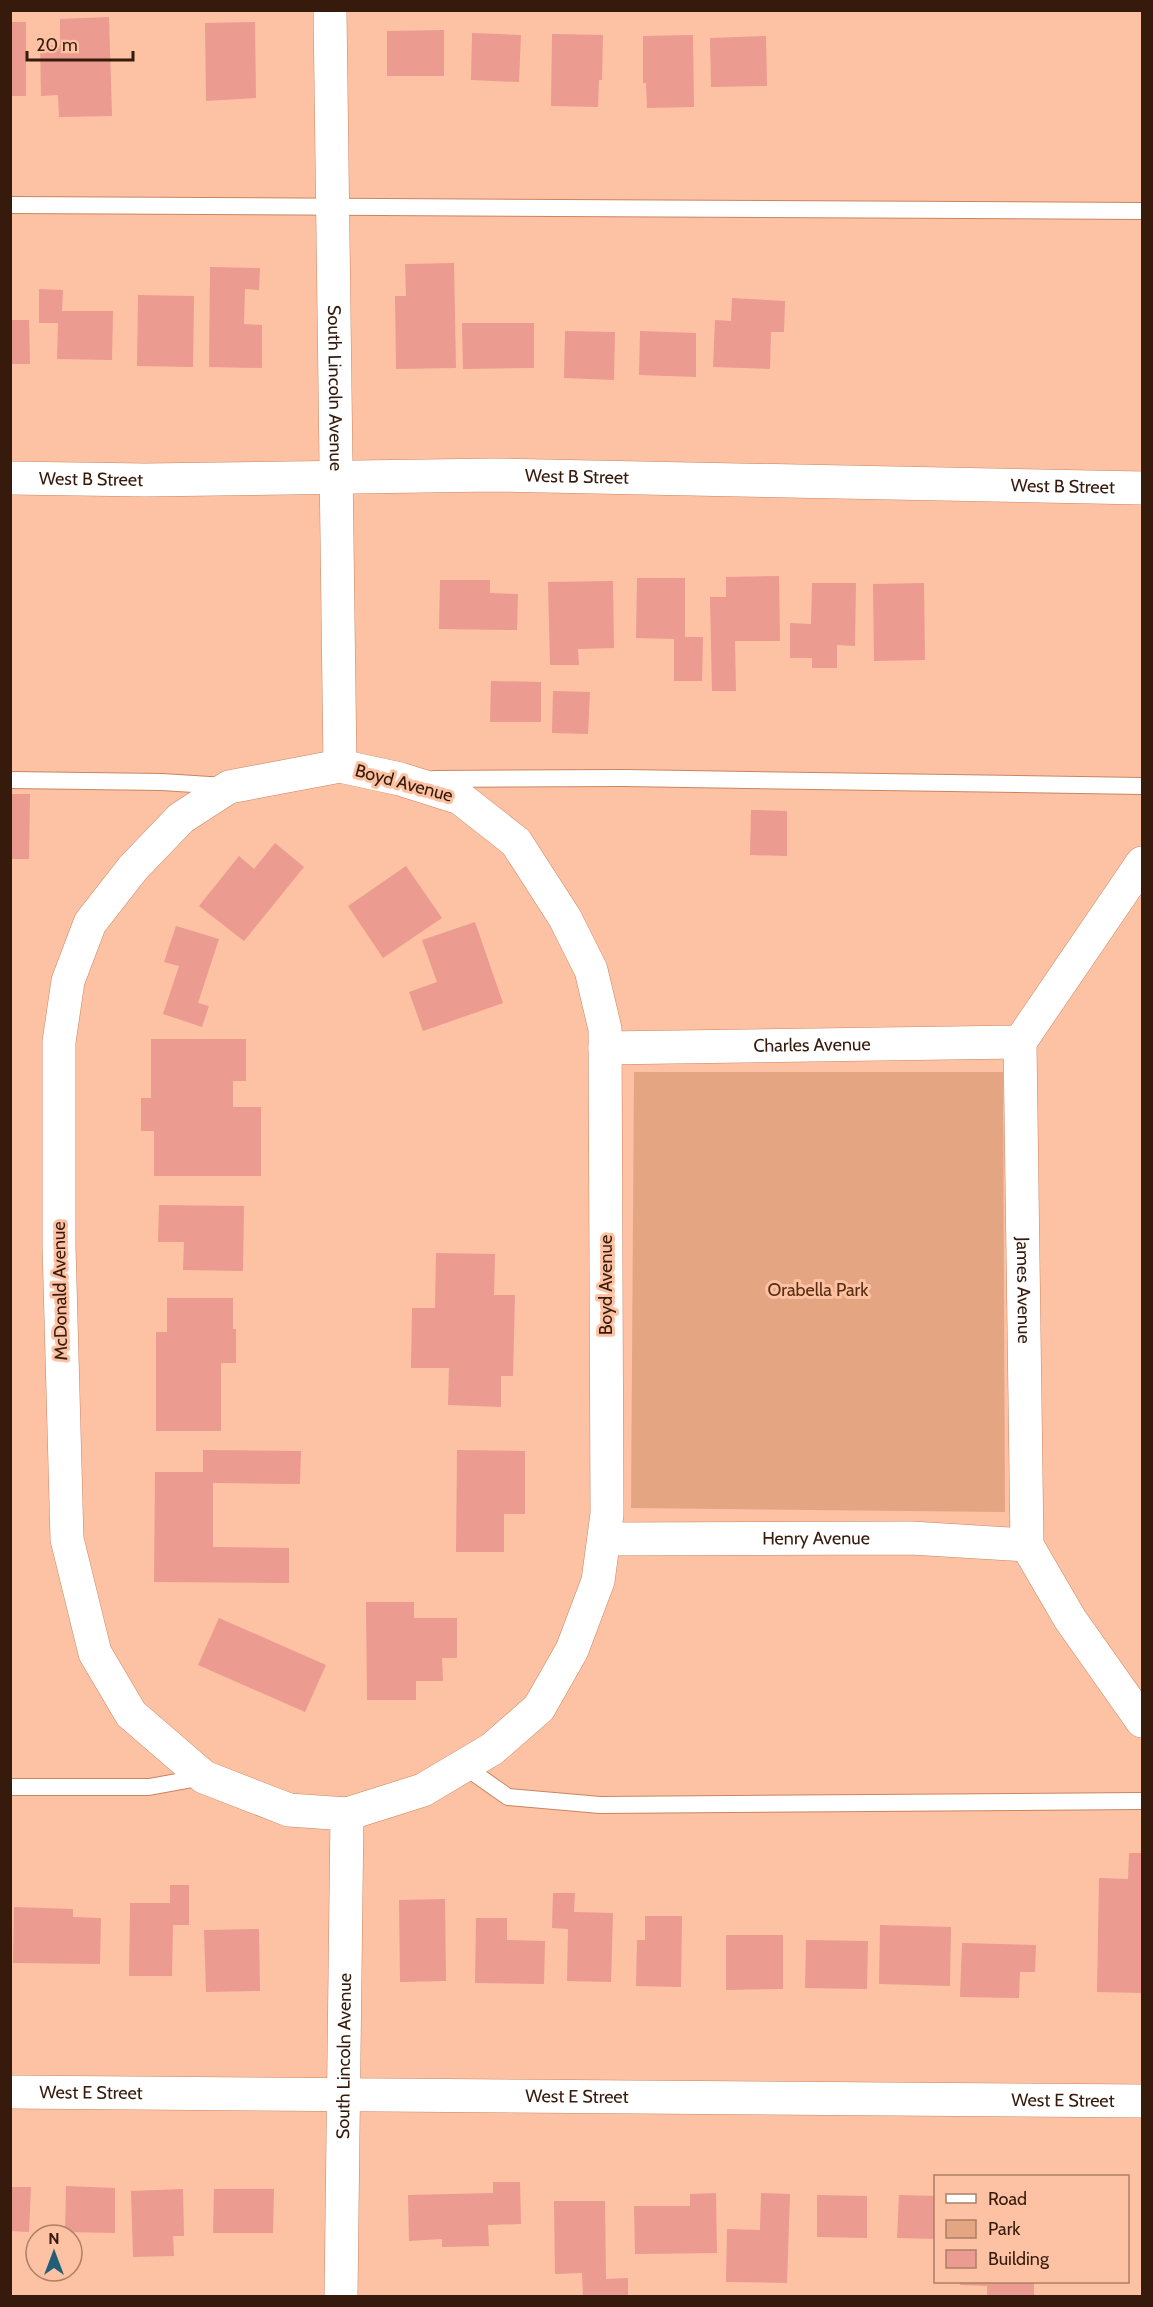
<svg xmlns="http://www.w3.org/2000/svg" width="1153" height="2307" font-family="Cabin,sans-serif">
<style>
.green{fill:#e4a583}
.building{fill:#eb9b8f}
.lines{fill:none;stroke-linecap:round;stroke-linejoin:round}
.service-casing{stroke:#ca845f;stroke-width:18}
.minor-casing{stroke:#ca845f;stroke-width:34}
.tertiary-casing{stroke:#ca845f;stroke-width:34}
.service{stroke:#fff;stroke-width:16}
.minor{stroke:#fff;stroke-width:33}
.tertiary{stroke:#fff;stroke-width:33}
.labels{text-anchor:middle;stroke-width:6;stroke-linejoin:round;paint-order:stroke}
.street-label{font-size:18px;fill:#361a0b;stroke:#fdc2a3}
.park-label{font-size:18px;fill:#5a2c11;stroke:#fdc2a3}
</style>
<rect width="100%" height="100%" fill="#fdc2a3"/>
<path class="green" d="M634 1072H1003L1005 1512 631 1508Z"/>
<path class="building" d="M109 17 112 116 59 117 58 95 41 96 40 45H60V19Z
M10 22H26V96H10Z
M255 22 256 98 206 101 205 23Z
M444 30V76H387V31Z
M472 33 521 35 519 82 471 80Z
M552 34 603 35 602 80H599L598 107 551 106Z
M693 35 694 107 647 108 646 83H643V36Z
M766 36 767 86 711 87 710 38Z
M454 263 456 368 396 369 395 296H406L405 264Z
M210 267 260 268 259 290 245 289 244 324 262 325V368L209 367Z
M39 289 63 290 62 311H113L112 360 57 359 58 323H39Z
M138 295 194 296 193 367 137 366Z
M732 298 785 301 784 332H771L770 369 713 367 715 320 731 321Z
M10 320H29L30 364H10Z
M462 323H534V368L463 369Z
M565 331 615 332 614 380 564 378Z
M640 331 696 333V377L639 375Z
M779 576 780 641H735L736 691H712L710 597H726V577Z
M637 578H685V637H703L702 681H674V639L636 638Z
M440 580H490V593L518 594 517 630 439 629Z
M613 581 614 648 578 649 579 665H550L548 582Z
M812 583H856L855 646 837 645V668H812V658H790V623L811 624Z
M924 583 925 660 874 661 873 584Z
M491 681 541 682V722H490Z
M553 691 590 692 588 734 552 733Z
M10 794H30L29 859H10Z
M751 810 787 811V856L750 855Z
M275 843 304 867 244 941 199 906 239 856 254 869Z
M406 866 442 918 383 958 348 906Z
M475 922 503 1003 423 1031 409 992 437 982 422 940Z
M176 926 219 939 198 1003 209 1006 202 1027 163 1014 179 966 164 962Z
M151 1039H246V1081H233V1107H261V1176H154V1131H141V1098H151Z
M159 1205 244 1206 243 1271 183 1270 184 1242H158Z
M436 1253 495 1254 494 1295H515L513 1376H501V1407L448 1405 449 1368H411L412 1308H435Z
M167 1298H233V1329H236V1363H221V1431H156V1332H167Z
M203 1450 301 1451 300 1484 213 1483V1547L289 1548V1583L154 1582 155 1472H203Z
M457 1450 525 1451V1514H504V1552H456Z
M366 1602H414V1618H457V1658H442L443 1681H416V1700H367Z
M219 1618 326 1665 305 1712 198 1665Z
M1129 1853H1142V1993L1097 1992 1099 1878 1128 1879Z
M170 1885H189V1925H173L172 1976H129L130 1903H170Z
M553 1893H575L574 1912 613 1913 611 1982 567 1981 568 1929 552 1928Z
M445 1899 446 1981 400 1982 399 1900Z
M14 1907 73 1909V1917L101 1918 100 1964 13 1963Z
M645 1916H682L681 1987 636 1986 637 1940H645Z
M476 1918H507V1940L545 1941 544 1984 475 1983Z
M880 1925 951 1927 950 1986 879 1984Z
M259 1929 260 1991 206 1992 204 1930Z
M726 1935H783V1989L726 1990Z
M806 1940 868 1941 867 1989 805 1988Z
M962 1943 1036 1945 1035 1972H1020L1019 1998 960 1997Z
M493 2182H520L521 2224 488 2225 489 2246 442 2247V2239L409 2241 408 2195 493 2193Z
M66 2186 115 2188V2233L65 2232Z
M10 2187H31L29 2232 10 2231Z
M183 2189 184 2236H173L174 2256 133 2257 131 2191Z
M214 2189H274L273 2233H213Z
M716 2193 717 2253 635 2254 634 2206H690V2194Z
M761 2193 790 2194 787 2283 726 2282 727 2229 760 2230Z
M817 2195 867 2196V2238L817 2237Z
M899 2195 936 2196V2239L897 2238Z
M554 2201H605L606 2279 628 2278V2296H583L582 2273 555 2274Z
M960 2282H1034V2296H987V2286L960 2285Z"/>
<g class="lines">
<g class="service-casing">
<path id="service" d="M10 205 1142 211
M434 779 624 778 1142 786
M10 780 162 782 225 786
M464 1766 508 1797 600 1805 1142 1801
M10 1787H149L204 1777"/>
</g>
<g class="minor-casing">
<g id="minor">
<path id="s1" d="M330 10 340 766"/>
<path d="M340 766 400 779 460 798 516 842 565 918 591 970 605 1029 607 1514 598 1581 572 1650 539 1708 492 1749 423 1790 347 1814 289 1810 204 1777 131 1714 95 1653 67 1539 59 1246V1042L68 981 90 923 133 868 181 818 229 787Z"/>
<path id="s2" d="M1142 863 1020 1042 1027 1545 1070 1619 1142 1721"/>
<path id="s3" d="M605 1048 1020 1042"/>
<path id="s4" d="M604 1539 911 1538 1027 1545"/>
<path id="s5" d="M10 2092 1142 2101"/>
<path id="s6" d="M341 2296 347 1814"/>
</g>
</g>
<g class="tertiary-casing">
<g id="tertiary">
<path id="s7" d="M10 478 145 480 494 475 1142 488"/>
</g>
</g>
<use href="#service" class="service"/>
<use href="#minor" class="minor"/>
<use href="#tertiary" class="tertiary"/>
</g>
<g class="labels">
<g class="street-label">
<text dy="6" stroke="none"><textPath href="#s1" startOffset="378">South Lincoln Avenue</textPath></text>
<text dy="6" stroke="none"><textPath href="#s7" startOffset="567">West B Street</textPath></text>
<text dy="6" stroke="none"><textPath href="#s7" startOffset="81">West B Street</textPath></text>
<text dy="6" stroke="none"><textPath href="#s7" startOffset="1053">West B Street</textPath></text>
<text transform="translate(404 783) rotate(15)" y="6">Boyd Avenue</text>
<text dy="6" stroke="none"><textPath href="#s3" startOffset="207">Charles Avenue</textPath></text>
<text transform="translate(606 1285) rotate(-90)" y="6">Boyd Avenue</text>
<text dy="6" stroke="none"><textPath href="#s2" startOffset="465">James Avenue</textPath></text>
<text transform="translate(60 1291) rotate(-91)" y="6">McDonald Avenue</text>
<text dy="6" stroke="none"><textPath href="#s4" startOffset="212">Henry Avenue</textPath></text>
<text dy="6" stroke="none"><textPath href="#s6" startOffset="240">South Lincoln Avenue</textPath></text>
<text dy="6" stroke="none"><textPath href="#s5" startOffset="81">West E Street</textPath></text>
<text dy="6" stroke="none"><textPath href="#s5" startOffset="567">West E Street</textPath></text>
<text dy="6" stroke="none"><textPath href="#s5" startOffset="1053">West E Street</textPath></text>
</g>
<g class="park-label">
<text x="818" y="1296">Orabella Park</text>
</g>
</g>
<rect width="1153" height="2307" fill="none" stroke="#361a0b" stroke-width="24"/>
<rect x="934" y="2175" width="195" height="108" fill="#fdc2a3" stroke="#ad7f66" stroke-width="1.5"/>
<rect x="946" y="2194" width="30" height="9" fill="#ffffff" stroke="#ad7f66" stroke-width="1.5"/>
<text x="988" y="2205" font-size="18" fill="#361a0b">Road</text>
<rect x="946" y="2220" width="30" height="18" fill="#e4a583" stroke="#ad7f66" stroke-width="1.5"/>
<text x="988" y="2235" font-size="18" fill="#361a0b">Park</text>
<rect x="946" y="2250" width="30" height="18" fill="#eb9b8f" stroke="#ad7f66" stroke-width="1.5"/>
<text x="988" y="2265" font-size="18" fill="#361a0b">Building</text>
<g transform="translate(54 2253)"><circle r="28" fill="#fdc2a3" stroke="#ad7f66" stroke-width="1.5"/>
<path d="M0-4.5L10 22L0 15L-10 22Z" fill="#235e77"/>
<text y="-9" font-size="16" font-weight="bold" text-anchor="middle" fill="#361a0b">N</text>
</g>
<path d="M27 51v9h106v-9" fill="none" stroke="#361a0b" stroke-width="3"/>
<text x="36" y="51" font-size="18" fill="#361a0b" stroke="#fdc2a3" stroke-width="4.5" paint-order="stroke">20 m</text>
</svg>
